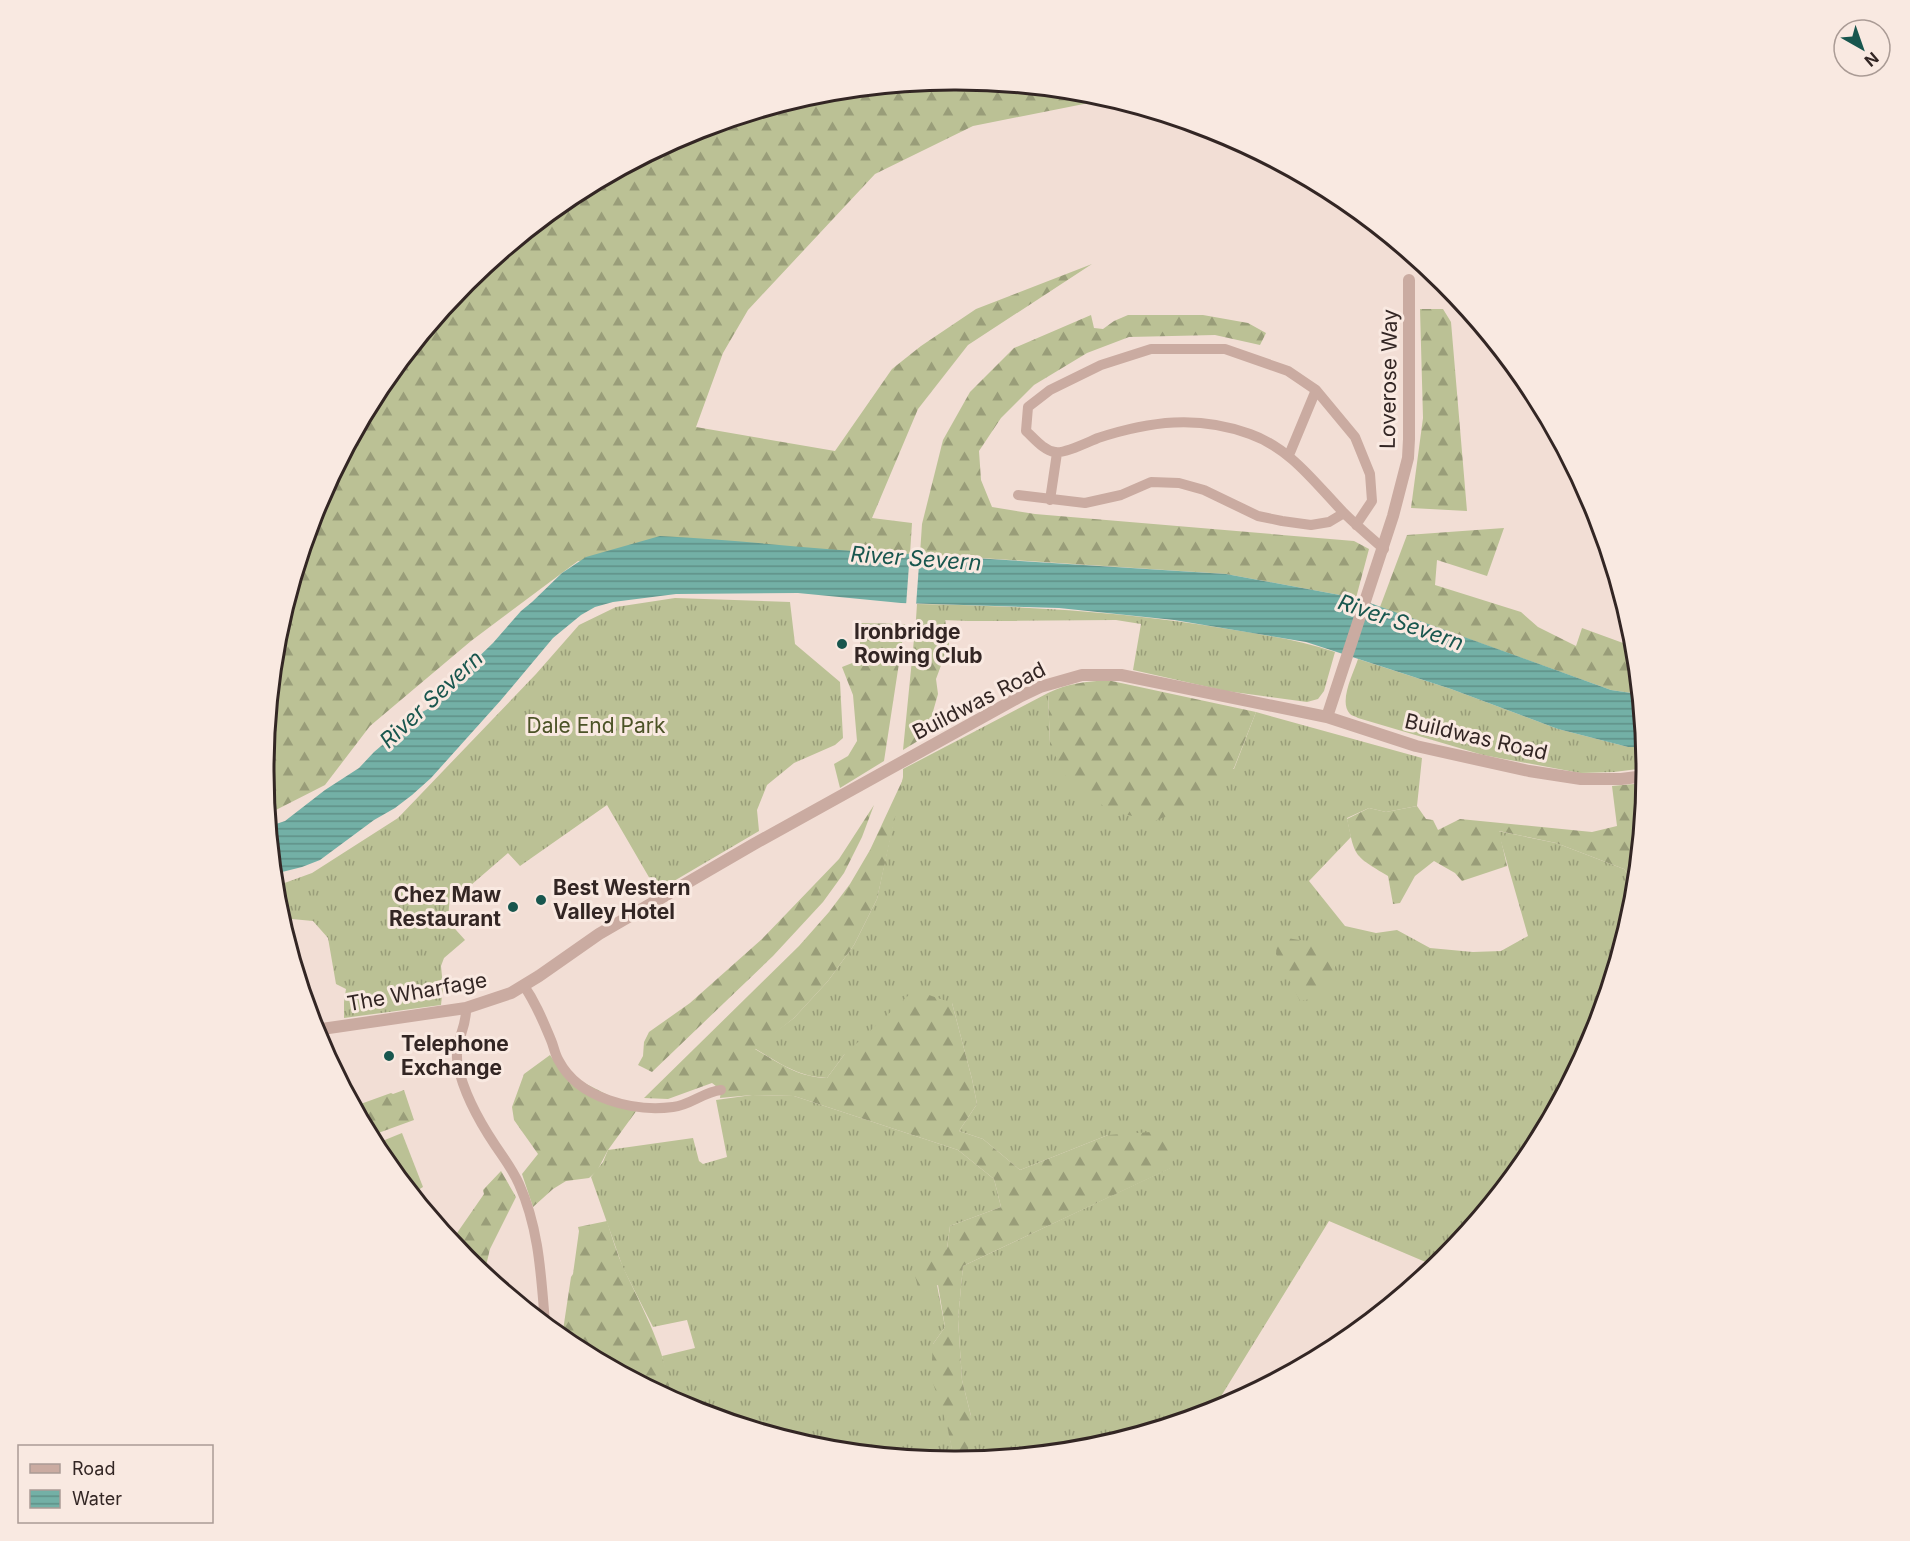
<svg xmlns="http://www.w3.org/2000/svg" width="1910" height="1541" font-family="Inter,sans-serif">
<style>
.grass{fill:url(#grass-tufts)}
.forest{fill:url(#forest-firs)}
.garden{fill:#bbc195}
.water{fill:url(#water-rules)}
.pier{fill:#f2ded5}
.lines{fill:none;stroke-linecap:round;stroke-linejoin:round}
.minor{stroke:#caaba1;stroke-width:10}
.tertiary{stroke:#caaba1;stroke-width:12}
.poi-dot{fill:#18564e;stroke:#f9e9e1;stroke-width:2}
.labels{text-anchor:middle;stroke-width:6;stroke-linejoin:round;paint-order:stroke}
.street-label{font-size:21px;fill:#332624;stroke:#f9e9e1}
.poi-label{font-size:21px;font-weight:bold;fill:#332624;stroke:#f9e9e1;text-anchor:start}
.park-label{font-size:21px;fill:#4c5327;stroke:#f9e9e1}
.water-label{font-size:22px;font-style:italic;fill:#18564e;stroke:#f9e9e1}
.rim{fill:none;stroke:#332624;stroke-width:3}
</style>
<defs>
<pattern id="grass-tufts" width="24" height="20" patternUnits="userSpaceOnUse" patternTransform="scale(1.5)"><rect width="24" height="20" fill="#bbc195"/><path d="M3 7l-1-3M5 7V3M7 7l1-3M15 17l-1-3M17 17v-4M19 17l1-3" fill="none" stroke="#999d79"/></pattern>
<pattern id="forest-firs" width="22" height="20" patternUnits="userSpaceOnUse" patternTransform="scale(1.5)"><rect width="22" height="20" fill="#bbc195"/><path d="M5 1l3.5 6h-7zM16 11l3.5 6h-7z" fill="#999d79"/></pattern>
<pattern id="water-rules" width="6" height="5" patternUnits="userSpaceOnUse" patternTransform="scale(1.5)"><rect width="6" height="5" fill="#73b0a6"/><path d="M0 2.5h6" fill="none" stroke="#5f8f87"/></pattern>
</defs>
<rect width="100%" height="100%" fill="#f2ded5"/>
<path class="grass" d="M675 598 790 602 795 644 840 682 843 738 835 745 794 763 767 785 757 810 759 831 657 891 607 805 520 866 508 853 456 898 450 893 448 921 465 940 444 958 441 966 443 987 441 1005 344 1018V1002L346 989 336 984 328 938 313 921 281 918 279 910V885L312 873 398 818 536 674 579 625 616 607Z
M917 604C1021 606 1124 611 1228 629 1264 635 1300 640 1335 652L1324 691 1318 699 1307 702 1226 691 1133 670 1141 624 1116 620 968 621 916 619Z
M1358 659 1451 689 1558 729 1628 747H1644L1646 768 1614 772 1580 773 1483 755 1358 718C1355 716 1352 716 1350 714 1338 702 1354 672 1358 659Z
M1048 693 1050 745 1234 769 1256 712 1422 758 1417 806 1386 812 1369 808 1347 818 1351 837 1309 881 1345 926 1376 933 1397 930 1430 948 1473 952 1501 951 1528 936 1498 831 1556 843 1624 869 1635 885 1633 906 1593 1035 1529 1155 1443 1259 1435 1266 1329 1221 1212 1411 1089 1448 955 1461 820 1448 690 1409 671 1398 662 1356 695 1348 687 1320 653 1327 623 1268 591 1177 603 1162 608 1150 693 1138 699 1161 703 1164 727 1157 716 1100 752 1095 794 1096 958 1150 994 1179 1001 1207 950 1226 947 1249 920 1294 937 1285 945 1327 933 1344 954 1460 971 1416 962 1380 958 1319 963 1266 1170 1168 1108 1135 1020 1170 983 1139 959 1131 977 1104 972 1079 952 1003 844 1055 827 1078C798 1077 779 1063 754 1048L794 1018 828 981 854 945 877 899 903 777V769Z"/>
<path class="forest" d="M955 80 1090 93 1109 99 973 126 875 174 748 310 723 353 696 427 835 451 892 369 921 346 976 309 1092 264 968 345 918 409 872 518 912 523 910 554 860 552 578 561 471 641 370 726 325 785 268 814 264 770 277 635 317 506 381 386 467 282 571 196 691 132 821 93Z
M1420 309H1443L1451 322 1467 511 1411 508 1423 418Z
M1091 315 1094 328 1103 329 1114 321 1128 315H1203L1248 323 1266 333 1260 345 1215 335 1129 337 1087 353 1034 385 1001 418 979 451 981 480 992 507 1035 514 1354 541 1369 549 1356 598 1226 574 920 554 922 524 943 440 970 392 1014 348Z
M1504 528 1487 576 1437 560 1435 585 1521 612 1538 627 1576 646 1582 628 1634 647 1638 694 1611 690 1380 607 1407 535Z
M916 619H945L949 644 936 679 938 694 926 736 903 750Z
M860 623 905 624 884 761 840 788 834 764 848 756 857 741 853 695 842 667 860 660Z
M1107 680 1256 712 1234 768 1195 804 1155 821 1110 811 1067 779 1050 745 1048 693C1068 683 1086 682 1107 680Z
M904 777 877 899 854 945 828 981 794 1018 755 1049C779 1063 798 1077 827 1078L844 1055 910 994 929 995 952 1003 972 1079 977 1104 959 1131 983 1139 1020 1170 1108 1135 1165 1131 1176 1146 1171 1168 963 1266 958 1319 962 1380 971 1416 968 1451 954 1460 947 1425 931 1377 933 1344 945 1327 938 1285 920 1295 912 1264 947 1249 950 1226 1001 1207 994 1179 958 1150 794 1096 752 1095 720 1098 721 1090 712 1083 668 1099 644 1098 799 946 829 912 850 884 870 850Z
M1645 783 1635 885 1624 869 1556 843 1499 831 1507 866 1462 881 1455 873 1434 861 1415 876 1400 903 1393 904 1388 876C1353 855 1355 857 1347 819L1369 808 1386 812 1417 806 1426 819 1433 820 1438 830 1460 819 1592 832 1617 826 1612 786Z
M874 805 862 837 844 873 823 902 773 956 652 1072 638 1065 643 1056 644 1042 649 1032 690 1003 762 939 839 859Z
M1287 938 1323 944 1338 954C1332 980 1331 997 1300 1001L1276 954 1277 942Z
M550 1055 561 1071 637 1110 608 1150 597 1171 589 1178 566 1181 553 1189 533 1207 522 1174 538 1154 514 1120 512 1107 524 1074Z
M404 1090 414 1120 370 1136 359 1111 355 1106 391 1093 393 1094Z
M501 1171 516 1197 490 1249 484 1274 466 1259 453 1243 457 1233 484 1194 483 1190Z
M607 1221C612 1237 617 1254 624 1269 644 1312 666 1350 671 1398L571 1345 562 1337 571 1277 573 1274 579 1231 578 1227Z"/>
<path class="garden" d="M402 1133 423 1187 413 1193 380 1154 375 1144Z"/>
<path class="water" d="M660 536C743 540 826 551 910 554L1226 574 1356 598 1611 690 1638 694 1644 747H1628L1558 729 1451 689 1306 642 1174 620 1059 608 901 603 798 593 676 594 613 602 595 607 581 615 553 638 501 700 431 778 412 795 395 808 374 820 320 860 302 867 274 874 270 826 285 821 325 790 359 768 374 752 420 713 428 709 464 671 493 643 521 611 532 602 562 573 586 557Z"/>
<path class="pier" d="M910 551H920L916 606H906Z"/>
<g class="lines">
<path class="minor" d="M1289 455 1316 390
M1018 495 1085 503 1121 495 1151 482 1179 483 1204 490 1258 516 1282 521 1311 525 1329 522 1344 513
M1050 500 1057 453
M1356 525 1372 501 1370 474 1355 437 1316 390 1288 371 1225 349H1151L1101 365 1050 390 1028 407 1026 431C1034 438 1043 450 1055 452 1064 454 1088 442 1098 438 1150 421 1198 415 1250 434 1290 448 1315 483 1343 512 1356 525 1370 537 1384 549
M524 986C536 1003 543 1021 551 1040 554 1047 555 1055 559 1061 579 1099 634 1112 673 1107 691 1105 703 1092 721 1090
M466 1008C467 1030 453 1041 458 1066 464 1094 479 1121 495 1145 503 1157 513 1170 519 1184 539 1228 541 1275 545 1323"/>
<path class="tertiary" d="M1327 717 1393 516 1408 458 1409 439V280
M315 1030 466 1008 511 993 539 976 599 934 754 844 1021 696 1040 687 1082 675H1121L1327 717 1416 746 1529 771 1581 779H1621L1645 776"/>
</g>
<g class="poi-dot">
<circle cx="842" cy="644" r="6"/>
<circle cx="541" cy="900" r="6"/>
<circle cx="513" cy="907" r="6"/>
<circle cx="389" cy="1056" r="6"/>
</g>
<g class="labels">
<g class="street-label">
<text transform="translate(1389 379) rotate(-89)" y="7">Loverose Way</text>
<text transform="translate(979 701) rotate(-27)" y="7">Buildwas Road</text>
<text transform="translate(1476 737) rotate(13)" y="7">Buildwas Road</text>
<text transform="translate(417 992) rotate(-10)" y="7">The Wharfage</text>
</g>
<g class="poi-label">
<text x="854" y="639">Ironbridge<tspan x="854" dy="24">Rowing Club</tspan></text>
<text x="553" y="895">Best Western<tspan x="553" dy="24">Valley Hotel</tspan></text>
<text x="501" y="902" text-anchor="end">Chez Maw<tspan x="501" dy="24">Restaurant</tspan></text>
<text x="401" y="1051">Telephone<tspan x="401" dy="24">Exchange</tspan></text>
</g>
<g class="park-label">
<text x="596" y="733">Dale End Park</text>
</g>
<g class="water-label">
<text transform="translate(916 558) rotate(4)" y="8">River Severn</text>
<text transform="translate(1401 622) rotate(19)" y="8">River Severn</text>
<text transform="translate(431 699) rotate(-43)" y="8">River Severn</text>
</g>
</g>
<path d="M0 0H1910V1541H0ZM954 90H956A680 680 0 0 1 1636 770V771A680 680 0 0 1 956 1451H954A680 680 0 0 1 274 771V770A680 680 0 0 1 954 90Z" fill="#f9e9e1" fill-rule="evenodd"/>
<path class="rim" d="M954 90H956A680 680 0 0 1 1636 770V771A680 680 0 0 1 956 1451H954A680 680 0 0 1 274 771V770A680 680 0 0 1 954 90Z"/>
<rect x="18" y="1445" width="195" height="78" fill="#f9e9e1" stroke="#aa9b95" stroke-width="1.5"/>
<rect x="30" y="1464" width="30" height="9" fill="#caaba1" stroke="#aa9b95" stroke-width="1.5"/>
<text x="72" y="1475" font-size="18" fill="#332624">Road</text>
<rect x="30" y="1490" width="30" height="18" fill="url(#water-rules)" stroke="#aa9b95" stroke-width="1.5"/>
<text x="72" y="1505" font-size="18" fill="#332624">Water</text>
<g transform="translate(1862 48) rotate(140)"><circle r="28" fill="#f9e9e1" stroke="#aa9b95" stroke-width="1.5"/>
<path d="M0-4.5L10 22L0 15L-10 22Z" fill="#18564e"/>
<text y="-9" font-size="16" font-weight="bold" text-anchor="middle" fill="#332624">N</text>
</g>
</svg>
